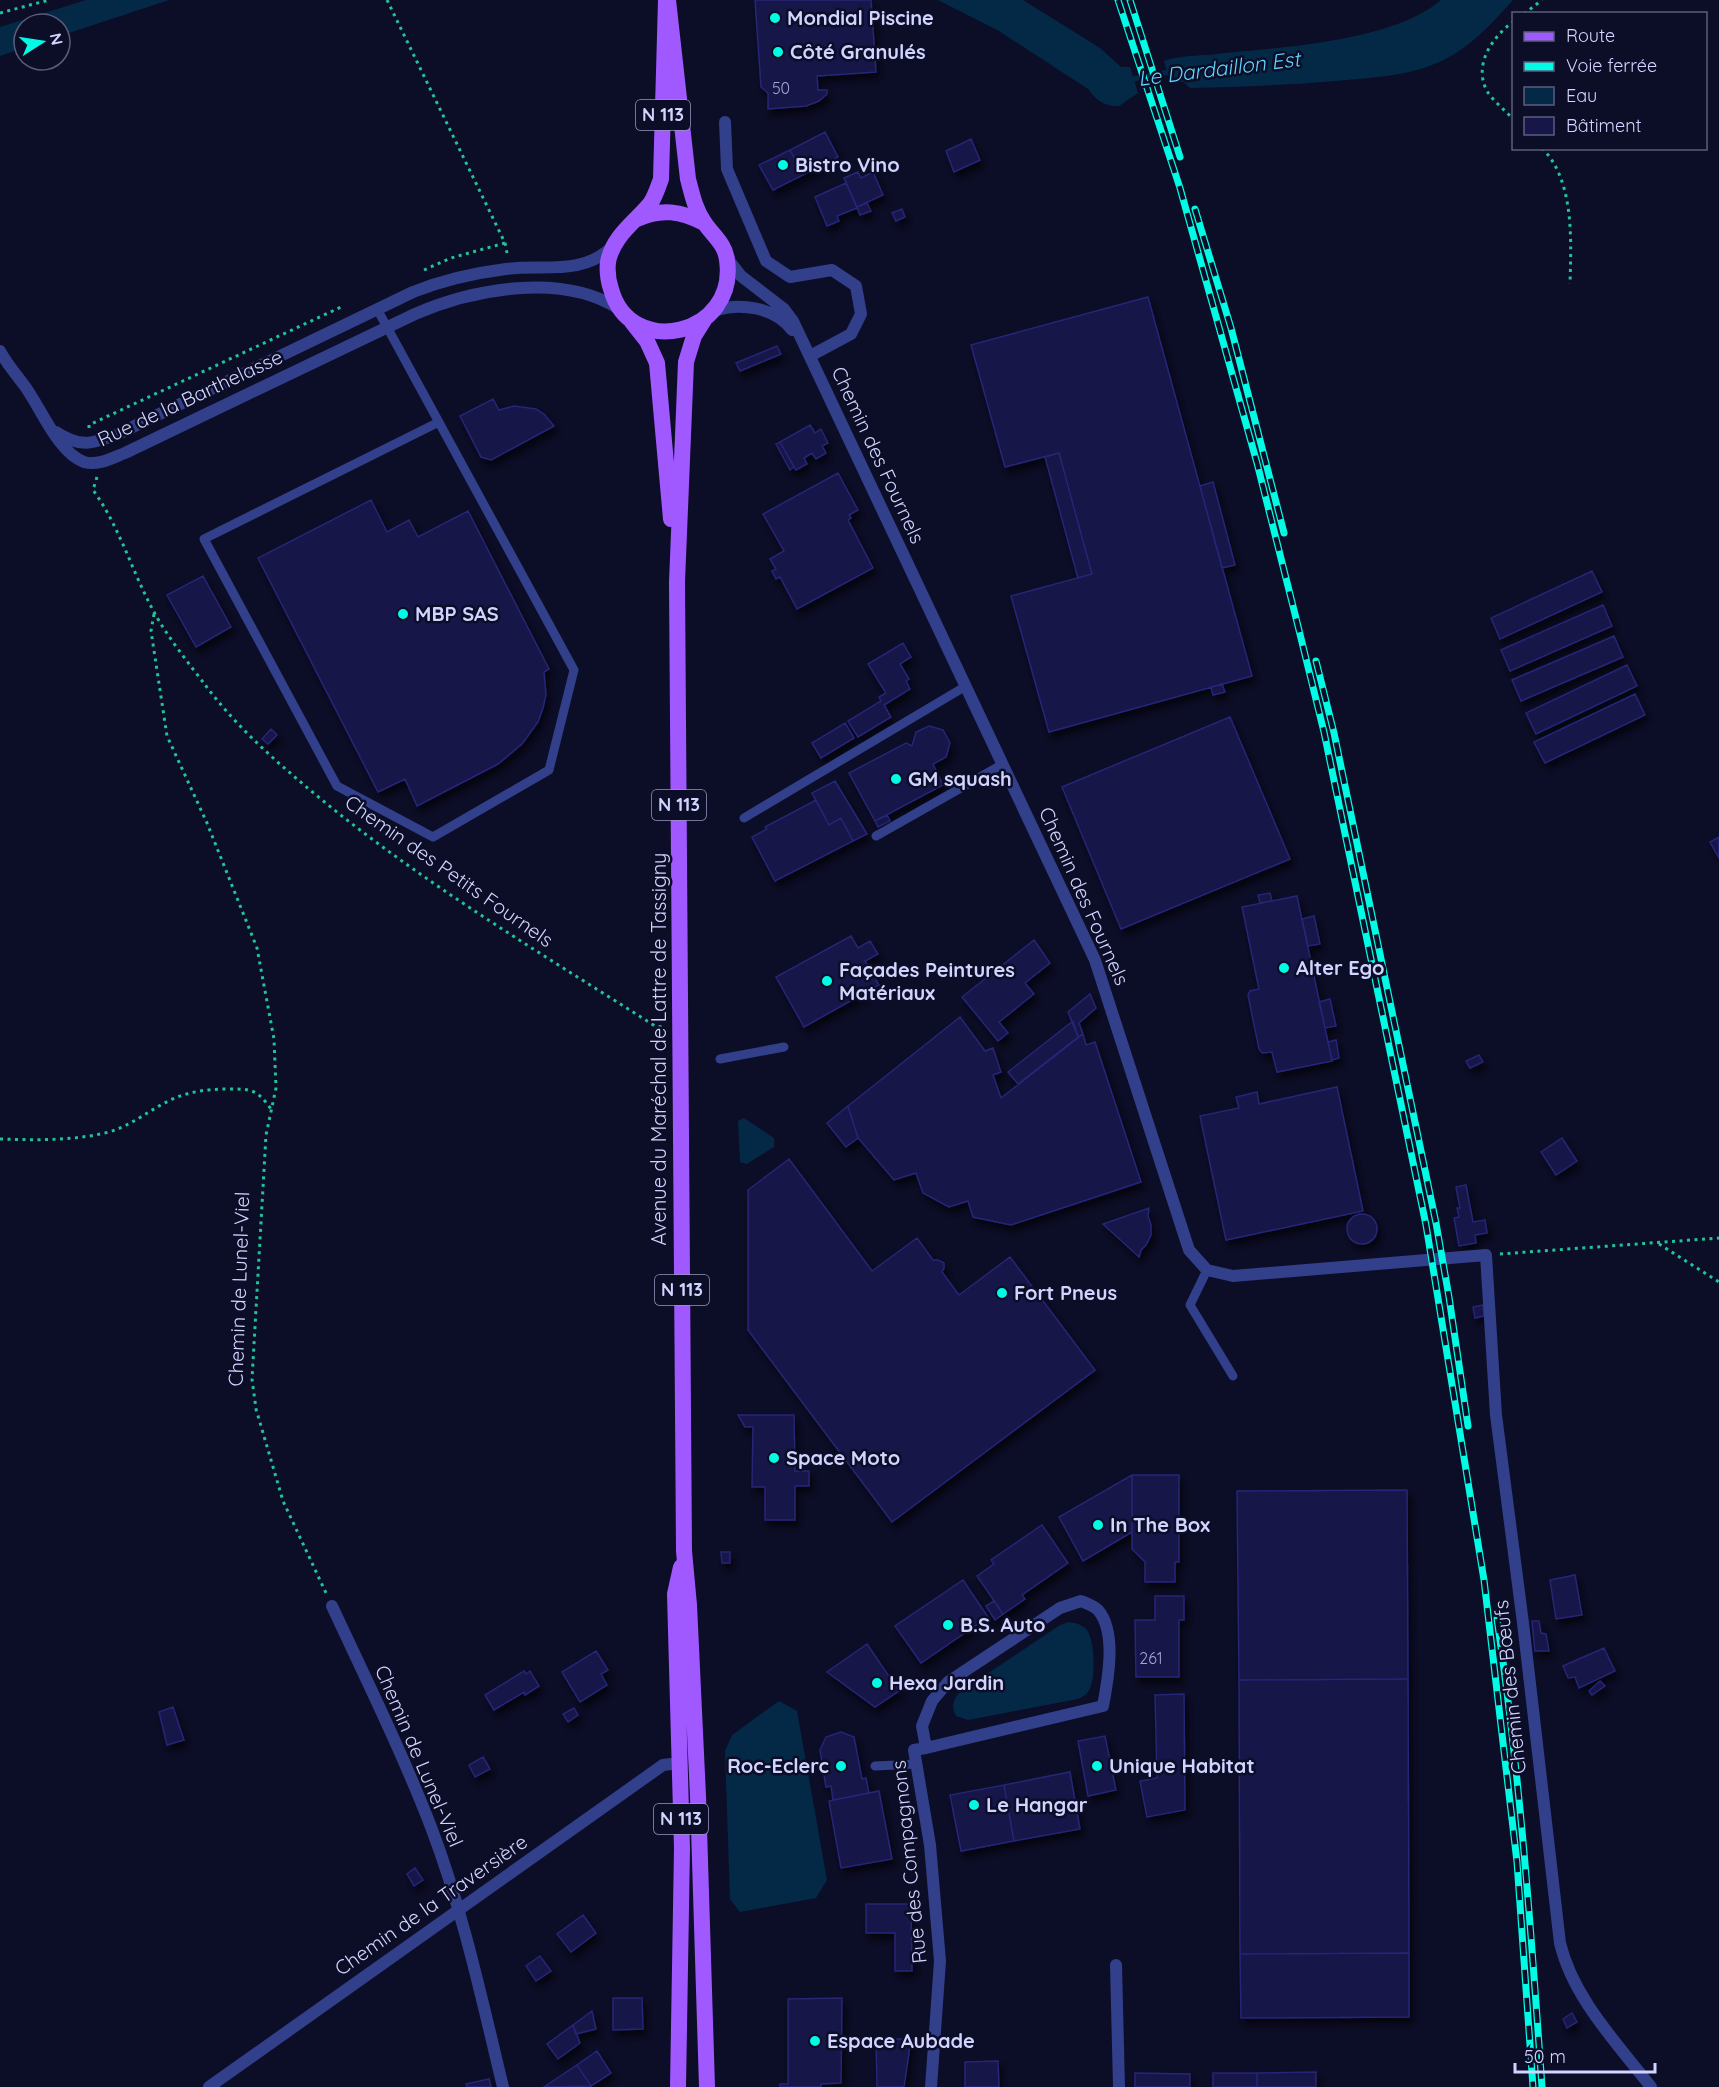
<svg xmlns="http://www.w3.org/2000/svg" width="1719" height="2087" font-family="Quicksand,sans-serif">
<style>
.water{fill:#042947}
.lines{fill:none;stroke-linecap:round;stroke-linejoin:round}
.stream{stroke:#042947;stroke-width:5}
.building{fill:#161649;stroke:#262577;stroke-width:1.5;filter:url(#shadow)}
.path{stroke:#21c39a;stroke-width:3;stroke-dasharray:3 4.5;stroke-linecap:butt}
.service{stroke:#323f8a;stroke-width:9}
.minor{stroke:#323f8a;stroke-width:12}
.tertiary{stroke:#323f8a;stroke-width:12}
.primary{stroke:#a058ff;stroke-width:16}
.rail-casing{stroke:#00fce4;stroke-width:7}
.rail{stroke:#0c0d26;stroke-width:4.5;stroke-dasharray:14;stroke-linecap:butt}
.poi-dot{fill:#00fce4;stroke:#0c0d26;stroke-width:2}
.labels{text-anchor:middle;stroke-width:5;stroke-linejoin:round;paint-order:stroke}
.number-label{font-size:16px;fill:#a2a4d2}
.shield{fill:#0c0d26;stroke:#9698be;stroke-width:1.5}
.shield-label{font-size:18px;font-weight:bold;fill:#d1d4ff}
.poi-label{font-size:20px;font-weight:bold;fill:#d1d4ff;stroke:#0c0d26;text-anchor:start}
.street-label{font-size:20px;fill:#d1d4ff;stroke:#0c0d26}
.water-label{font-size:21px;font-style:italic;fill:#5fd4ff;stroke:#0c0d26}
</style>
<defs>
<filter id="shadow"><feDropShadow dx="3.5" dy="6" stdDeviation="3" flood-color="#0009"/></filter>
</defs>
<rect width="100%" height="100%" fill="#0c0d26"/>
<path class="water" d="M86 0H169L60 36V24H24V48L0 56V27Z
M938 0H1023L1100 48 1121 67H1130L1138 93 1119 106C1105 107 1096 100 1088 89L999 31Z
M1441 0H1513C1496 19 1478 39 1456 53 1420 76 1377 77 1336 81 1287 85 1239 87 1190 88L1184 82H1170L1164 61C1181 55 1199 56 1217 54 1281 47 1392 42 1441 0Z
M744 1118 774 1138V1147L747 1164 740 1162 738 1121Z
M1069 1622C1075 1623 1081 1624 1086 1629 1095 1638 1096 1680 1089 1690 1087 1695 1082 1697 1078 1699L968 1720 956 1716C951 1706 953 1700 960 1692L1060 1625Z
M779 1701 797 1711 827 1880 816 1898 740 1912 730 1899 725 1751 732 1735Z"/>
<g class="lines">
<path class="stream" d="M1129 80 1173 71"/>
</g>
<path class="building" d="M755 0H871L876 72 817 76 818 90H827V94L819 101 806 106 768 109V93L761 87Z
M825 132 838 157 803 175 790 150Z
M971 139 980 160 954 172 946 151Z
M790 150 803 175 773 190 759 165Z
M858 172 861 178 873 172 883 195 857 207 844 178Z
M846 183 857 208 837 216 839 221 827 226 815 197Z
M867 203 871 211 860 215 857 207Z
M902 209 905 217 896 221 892 213Z
M1148 297 1252 676 1049 732 1011 596 1092 574 1059 453 1005 467 971 345Z
M777 346 781 354 740 371 736 363Z
M493 399 499 410 514 406 536 409 544 414 554 426 491 460 481 457 460 416Z
M810 425 815 433 821 429 828 443 822 446 826 453 816 459 812 453 804 458 807 464 796 470 780 442Z
M780 442 794 467 790 470 776 444Z
M1059 453 1092 574 1078 578 1045 457Z
M838 473 858 510 849 515 851 518 848 520 873 568 797 609 780 577 776 579 772 571 776 569 770 559 784 551 763 514Z
M1213 482 1235 565 1222 568 1200 486Z
M371 500 387 532 409 520 418 537 468 511 549 669 544 672 546 695 543 708 538 722 522 744 498 764 417 806 405 779 378 792 258 558Z
M1592 571 1602 592 1500 639 1491 618Z
M203 576 231 627 196 647 167 595Z
M1603 605 1612 626 1510 671 1501 650Z
M1614 636 1623 657 1521 701 1512 680Z
M903 643 911 657 900 664 909 679 906 681 910 689 884 705 891 717 858 737 848 721 881 701 879 697 886 693 868 664Z
M1627 665 1637 686 1536 734 1526 713Z
M1222 684 1225 692 1213 695 1211 687Z
M1635 694 1645 715 1545 763 1534 742Z
M1230 717 1290 859 1121 929 1062 787Z
M845 723 854 738 821 758 812 743Z
M929 726 943 730 950 743 946 757 933 764 943 785 875 821 849 773 906 743 912 746 916 732Z
M271 729 277 735 268 744 262 739Z
M835 781 867 834 853 841 841 818 829 825 812 793Z
M816 800 829 825 841 818 853 841 775 881 752 837 767 829 765 827Z
M887 815 890 821 878 827 875 821Z
M1719 837V858L1710 842Z
M1270 893 1272 901 1260 903 1258 895Z
M1297 896 1332 1061 1277 1072 1272 1052 1262 1053 1259 1049 1248 995 1250 991 1259 989 1242 907Z
M1314 916 1320 944 1308 946 1302 919Z
M851 936 858 948 870 941 878 954 865 961 879 985 804 1027 776 977Z
M1034 940 1050 963 1025 983 1034 994 999 1022 1008 1033 998 1041 962 997Z
M1090 994 1096 1008 1079 1023 1083 1034 1078 1037 1068 1012Z
M1330 999 1336 1026 1325 1028 1319 1002Z
M960 1017 985 1051 993 1048 1001 1072 993 1075 1001 1098 1083 1034 1086 1045 1095 1042 1141 1182 1011 1225 973 1217 968 1201 949 1207 923 1193 916 1173 894 1180 858 1138 848 1106Z
M1073 1021 1078 1037 1018 1084 1008 1072Z
M1336 1040 1339 1058 1332 1060 1328 1042Z
M1479 1055 1483 1062 1470 1068 1466 1061Z
M1337 1087 1363 1211 1226 1240 1200 1116 1239 1108 1236 1097 1257 1092 1259 1104Z
M848 1106 858 1138 846 1147 827 1123Z
M1562 1138 1577 1161 1556 1175 1541 1152Z
M789 1159 872 1271 917 1238 933 1260H938L944 1263V1268L942 1272 959 1295 1010 1257 1095 1370 892 1522 748 1330V1190Z
M1466 1185 1473 1222 1485 1220 1487 1233 1475 1235 1476 1243 1459 1246 1454 1218 1459 1217 1457 1208H1460L1456 1187Z
M1149 1208 1148 1216 1151 1225V1235L1146 1245 1141 1250 1139 1257 1103 1224Z
M1347 1229a15 15 0 1 1 30 0a15 15 0 1 1-30 0Z
M1483 1305 1484 1316 1475 1318 1473 1307Z
M738 1415H794L795 1471H809V1486H795V1520H765V1487H752L753 1427H745Z
M1132 1475H1179V1562H1175V1582H1145V1562L1132 1549Z
M1132 1475V1532L1083 1561 1059 1517Z
M1407 1490 1408 1679 1239 1680 1237 1491Z
M1042 1525 1068 1563 1022 1595 1025 1599 1003 1614 977 1576 994 1564 991 1560Z
M721 1552H730V1563H722Z
M1575 1575 1582 1615 1556 1619 1550 1580Z
M963 1580 988 1617 921 1663 895 1626Z
M1155 1596H1184V1620H1179V1677H1136L1135 1620H1155Z
M994 1601 1003 1614 995 1620 986 1606Z
M1532 1621H1539L1541 1633 1546 1634 1549 1651H1535Z
M867 1644 899 1691 875 1707 827 1672Z
M1604 1648 1615 1671 1579 1688 1575 1677 1568 1678 1563 1666Z
M596 1651 608 1670 601 1674 607 1685 580 1702 562 1672Z
M524 1671 526 1674 530 1671 539 1686 525 1695 524 1692 494 1710 485 1695Z
M1408 1679 1409 1953 1240 1954 1239 1680Z
M1600 1681 1605 1686 1592 1695 1589 1691Z
M1184 1694 1185 1810 1147 1817 1140 1781 1157 1778 1155 1695Z
M173 1707 184 1740 167 1745 159 1712Z
M574 1708 578 1715 568 1722 563 1714Z
M841 1732 854 1737 862 1779 866 1778 869 1793 833 1800 831 1786 826 1787 820 1750 826 1737Z
M1105 1736 1116 1790 1088 1796 1078 1741Z
M483 1757 490 1769 475 1777 469 1765Z
M1070 1772 1080 1829 1014 1841 1004 1785Z
M1004 1785 1014 1841 961 1851 950 1795Z
M879 1791 892 1859 841 1868 829 1801Z
M415 1868 423 1880 414 1886 407 1874Z
M866 1904H911L912 1971H895V1933H866Z
M583 1915 596 1933 571 1952 557 1934Z
M1409 1953V2017L1241 2018 1240 1954Z
M540 1956 551 1971 536 1981 526 1966Z
M613 1998H642L643 2029 613 2030Z
M842 1998 841 2083 821 2084V2087H780V2084H788V1999Z
M592 2011 596 2029 576 2034 573 2025Z
M1572 2013 1577 2022 1567 2028 1563 2019Z
M573 2025 580 2043 558 2059 547 2044Z
M876 2039H911L904 2087H877Z
M597 2051 611 2073 591 2086 577 2065Z
M998 2061 999 2087H965V2062Z
M577 2065 591 2086 544 2087Z
M1316 2072V2087H1257V2073Z
M1135 2073 1190 2074V2087H1135Z
M1213 2073H1257V2087H1213Z
M489 2079 491 2087H467L466 2084Z"/>
<g class="lines">
<path class="path" d="M387 0 505 243 507 253
M0 13 49 0
M1524 14 1542 0
M1514 21C1492 37 1473 65 1487 91 1493 101 1506 111 1514 120
M1542 148C1575 181 1571 242 1570 284
M424 270 451 258 505 243
M89 428V425L341 307
M97 477 93 490C120 527 132 572 154 612 166 635 190 665 206 686 239 730 280 765 322 800 426 885 542 954 655 1026L663 1027
M154 614 151 631 167 736 207 823 257 948 274 1039 276 1088 266 1135 252 1379 256 1409 283 1501 326 1593
M0 1139C35 1140 70 1141 105 1133 131 1127 151 1108 175 1098 192 1091 210 1089 228 1089 251 1089 257 1089 271 1109
M1659 1244 1719 1282
M1500 1254 1719 1238"/>
<path class="service" d="M377 309 387 327 574 670 549 770 433 837 337 786 204 539 439 422
M744 818 966 686
M876 836 1003 764
M720 1059 784 1047
M1207 1270 1190 1305 1233 1376
M875 1766 917 1764"/>
<path class="minor" d="M725 122 727 169 766 261 790 277 832 270 856 286 861 314 851 334 810 356
M0 351C7 364 15 373 24 385 40 406 58 453 84 462 98 466 112 458 125 453L415 314C473 289 562 272 619 309
M56 432C80 448 92 444 118 434L413 292C443 280 474 273 506 269 544 264 580 276 611 248
M332 1606C366 1679 402 1752 431 1827 463 1911 482 2000 503 2087
M926 1748 922 1726 932 1701 948 1682 1060 1608 1081 1601C1086 1603 1094 1606 1098 1610 1117 1632 1108 1680 1103 1706L926 1748 914 1750 930 1845 940 1961 931 2087
M1116 1965 1119 2087
M209 2087 663 1765 679 1763"/>
<path class="tertiary" d="M727 258 741 276 784 309 793 321 1095 960 1189 1250 1207 1270 1233 1276 1486 1255 1496 1415 1523 1623 1560 1943C1573 1998 1617 2043 1651 2087
M714 311C739 302 775 307 792 330"/>
<path class="primary" d="M666 0 661 179C658 187 655 197 650 204 634 223 613 236 608 262 607 271 608 280 611 289 630 360 738 336 727 260 725 243 712 235 704 222 695 209 692 194 688 179L668 0
M637 219C661 208 681 211 704 223
M704 320 694 336 686 362 677 582 684 1551 689 1605 698 1796 707 2087
M632 322 647 341 657 363 671 519
M678 2087 682 1848 675 1594 681 1567"/>
<g class="rail-casing">
<path id="rail" d="M1118 0 1180 188 1257 463 1297 622 1324 732 1426 1225 1484 1580 1517 1862 1533 2087
M1130 0 1180 157
M1195 209 1231 328 1284 533
M1316 661 1334 733 1436 1223 1449 1297 1468 1426
M1497 1619C1520 1774 1531 1930 1542 2087"/>
</g>
<use href="#rail" class="rail"/>
</g>
<g class="poi-dot">
<circle cx="775" cy="18" r="6"/>
<circle cx="778" cy="52" r="6"/>
<circle cx="783" cy="165" r="6"/>
<circle cx="403" cy="614" r="6"/>
<circle cx="896" cy="779" r="6"/>
<circle cx="1284" cy="968" r="6"/>
<circle cx="827" cy="981" r="6"/>
<circle cx="1002" cy="1293" r="6"/>
<circle cx="774" cy="1458" r="6"/>
<circle cx="1098" cy="1525" r="6"/>
<circle cx="948" cy="1625" r="6"/>
<circle cx="877" cy="1683" r="6"/>
<circle cx="841" cy="1766" r="6"/>
<circle cx="1097" cy="1766" r="6"/>
<circle cx="974" cy="1805" r="6"/>
<circle cx="815" cy="2041" r="6"/>
</g>
<g class="labels">
<g class="number-label">
<text x="781" y="94">50</text>
<text x="1151" y="1664">261</text>
</g>
<g class="shield">
<rect x="636" y="100" width="54" height="30" rx="4.5"/>
<rect x="652" y="790" width="54" height="30" rx="4.5"/>
<rect x="655" y="1275" width="54" height="30" rx="4.5"/>
<rect x="654" y="1804" width="54" height="30" rx="4.5"/>
</g>
<g class="shield-label">
<text x="663" y="121">N 113</text>
<text x="679" y="811">N 113</text>
<text x="682" y="1296">N 113</text>
<text x="681" y="1825">N 113</text>
</g>
<g class="poi-label">
<text x="787" y="25">Mondial Piscine</text>
<text x="790" y="59">Côté Granulés</text>
<text x="795" y="172">Bistro Vino</text>
<text x="415" y="621">MBP SAS</text>
<text x="908" y="786">GM squash</text>
<text x="1296" y="975">Alter Ego</text>
<text x="839" y="977">Façades Peintures<tspan x="839" dy="23">Matériaux</tspan></text>
<text x="1014" y="1300">Fort Pneus</text>
<text x="786" y="1465">Space Moto</text>
<text x="1110" y="1532">In The Box</text>
<text x="960" y="1632">B.S. Auto</text>
<text x="889" y="1690">Hexa Jardin</text>
<text x="829" y="1773" text-anchor="end">Roc-Eclerc</text>
<text x="1109" y="1773">Unique Habitat</text>
<text x="986" y="1812">Le Hangar</text>
<text x="827" y="2048">Espace Aubade</text>
</g>
<g class="street-label">
<text transform="translate(190 398) rotate(-25)" y="7">Rue de la Barthelasse</text>
<text transform="translate(878 455) rotate(65)" y="7">Chemin des Fournels</text>
<text transform="translate(449 871) rotate(35)" y="7">Chemin des Petits Fournels</text>
<text transform="translate(1084 896) rotate(66)" y="7">Chemin des Fournels</text>
<text transform="translate(659 1049) rotate(-90)" y="7">Avenue du Maréchal de Lattre de Tassigny</text>
<text transform="translate(239 1289) rotate(-88)" y="7">Chemin de Lunel-Viel</text>
<text transform="translate(1510 1687) rotate(-96)" y="7">Chemin des Bœufs</text>
<text transform="translate(419 1756) rotate(67)" y="7">Chemin de Lunel-Viel</text>
<text transform="translate(909 1862) rotate(-96)" y="7">Rue des Compagnons</text>
<text transform="translate(431 1905) rotate(-35)" y="7">Chemin de la Traversière</text>
</g>
<g class="water-label">
<text transform="translate(1219 69) rotate(-7)" y="7">Le Dardaillon Est</text>
</g>
</g>
<rect x="1512" y="12" width="195" height="138" fill="#0c0d26" stroke="#5b5d7d" stroke-width="1.5"/>
<rect x="1524" y="32" width="30" height="9" fill="#a058ff" stroke="#5b5d7d" stroke-width="1.5"/>
<text x="1566" y="42" font-size="18" fill="#d1d4ff">Route</text>
<rect x="1524" y="62" width="30" height="9" fill="#00fce4" stroke="#5b5d7d" stroke-width="1.5"/>
<text x="1566" y="72" font-size="18" fill="#d1d4ff">Voie ferrée</text>
<rect x="1524" y="87" width="30" height="18" fill="#042947" stroke="#5b5d7d" stroke-width="1.5"/>
<text x="1566" y="102" font-size="18" fill="#d1d4ff">Eau</text>
<rect x="1524" y="117" width="30" height="18" fill="#161649" stroke="#5b5d7d" stroke-width="1.5"/>
<text x="1566" y="132" font-size="18" fill="#d1d4ff">Bâtiment</text>
<g transform="translate(42 42) rotate(78)"><circle r="28" fill="#0c0d26" stroke="#5b5d7d" stroke-width="1.5"/>
<path d="M0-4.5L10 22L0 15L-10 22Z" fill="#00fce4"/>
<text y="-9" font-size="16" font-weight="bold" text-anchor="middle" fill="#d1d4ff">N</text>
</g>
<path d="M1515 2063v9h140v-9" fill="none" stroke="#d1d4ff" stroke-width="3"/>
<text x="1524" y="2063" font-size="18" fill="#d1d4ff" stroke="#0c0d26" stroke-width="4.5" paint-order="stroke">50 m</text>
</svg>
